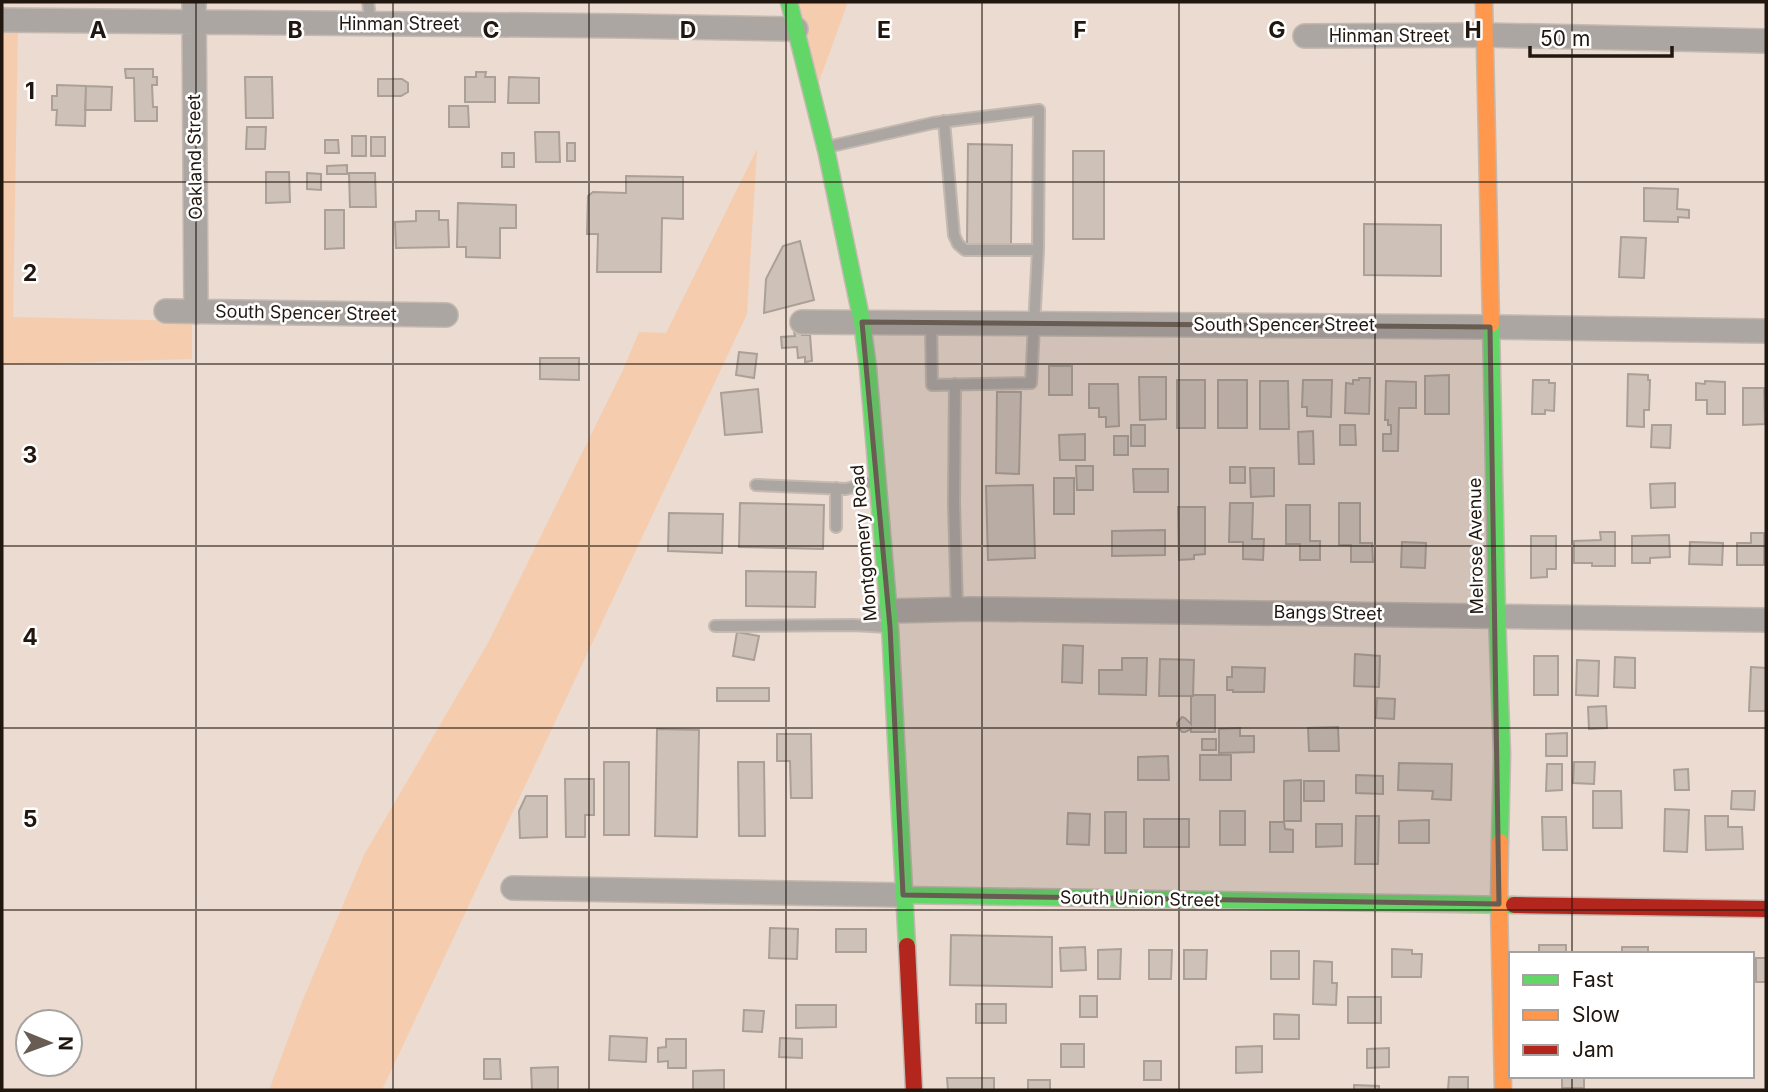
<svg xmlns="http://www.w3.org/2000/svg" width="1768" height="1092" font-family="Inter,sans-serif">
<style>
.green{fill:#f5cdae}
.building{fill:#cec1b8;stroke:#aba097;stroke-width:2}
.lines{fill:none;stroke-linecap:round;stroke-linejoin:round}
.lane-casing{stroke:#c4b9b0;stroke-width:14}
.street-casing{stroke:#c4b9b0;stroke-width:26}
.fast-casing{stroke:#c4b9b0;stroke-width:19}
.slow-casing{stroke:#c4b9b0;stroke-width:19}
.jam-casing{stroke:#c4b9b0;stroke-width:19}
.lane{stroke:#aca6a2;stroke-width:10}
.street{stroke:#aca6a2;stroke-width:23}
.fast{stroke:#63d668;stroke-width:16}
.slow{stroke:#ff974d;stroke-width:16}
.jam{stroke:#b3261e;stroke-width:16}
.marked{fill:#685c53;fill-opacity:0.2;stroke:#685c53;stroke-width:5;stroke-linejoin:round}
.grid{fill:none;stroke:#21170f;stroke-width:2;stroke-opacity:0.55}
.labels{text-anchor:middle;stroke-width:5;stroke-linejoin:round;paint-order:stroke}
.street-label{font-size:18px;fill:#21170f;stroke:#fff}
.grid-label{font-size:23px;text-anchor:middle;font-weight:bold;fill:#21170f;stroke:#fff;stroke-width:5;stroke-linejoin:round;paint-order:stroke}
</style>
<rect width="100%" height="100%" fill="#ebdbd0"/>
<path class="green" d="M789 2H848L813 98Z
M2 25H18L13 317 192 321V359L2 365Z
M757 149 747 314 382 1090H269L302 1002 364 855 489 641 623 370 639 332 666 333Z"/>
<path class="building" d="M125 69H153V77H157V85H152L153 107H157V121H135L134 78H126Z
M476 72H486L485 77H495V102H465V77H476Z
M245 77H272L273 118H246Z
M509 77 539 78V103H508Z
M378 79H402L408 83V92L401 96H378Z
M57 85 86 86 85 126 56 125 57 110H52V96H57Z
M86 86 112 87 111 110H85Z
M449 106H468L469 127H449Z
M247 127H266L265 149H246Z
M535 132H559L560 162H536Z
M352 136H366V156H352Z
M371 137H385V156H371Z
M325 140H338L339 153H325Z
M567 143H575V161H567Z
M968 144 1012 145 1011 244H967Z
M1073 151H1104V239H1073Z
M502 153H514V167H502Z
M347 165V174H327V166Z
M266 172H289L290 202 266 203Z
M307 173 321 174V190L307 189Z
M349 173H375L376 207H350Z
M626 176 683 177V219L662 218 661 272H597L598 234H587L588 196 593 192 626 193Z
M1644 188 1678 189 1677 209 1689 210V218L1678 217V222L1644 221Z
M458 203 516 205V228H500V258L466 257V247H457Z
M325 210H344V248L325 249Z
M416 211H439V220H448L449 247 396 248 395 222 416 221Z
M1364 224 1441 225V276L1364 275Z
M1621 237 1646 238 1644 278 1619 277Z
M800 241 814 300 764 313 766 279 783 246Z
M801 325 802 335H810L812 361 805 362V357L798 358 797 347 782 348 781 337 795 336 793 326Z
M739 352 757 354 754 378 736 375Z
M540 358H579V380L540 379Z
M1049 366H1072V395H1049Z
M1628 374 1648 375V380H1650L1649 410H1644V427L1627 426Z
M1449 375V414H1425V376Z
M1139 377H1166V419L1140 420Z
M1359 378H1370L1369 414 1345 413 1346 383 1353 384V380H1359Z
M1177 380H1205V428H1177Z
M1218 380H1247V428H1218Z
M1303 380H1332L1331 417 1307 416V407H1302Z
M1533 380H1549V383H1555L1554 411 1545 410V414H1532Z
M1260 381H1288L1289 429H1260Z
M1386 381 1416 382V408H1399L1398 451H1383V434H1391V425H1388V420H1385Z
M1705 381 1725 382V414H1707V400H1696V383L1705 384Z
M1089 384H1118L1119 426 1106 427V417H1099V408H1089Z
M1743 388H1764L1765 424 1743 425Z
M758 389 762 432 725 435 721 393Z
M997 392H1021L1019 474 996 473Z
M1131 425H1145V446H1131Z
M1340 425H1355L1356 445H1340Z
M1652 425H1671L1670 448 1651 447Z
M1313 431 1314 464H1299L1298 432Z
M1085 434V460H1060L1059 435Z
M1114 436H1128V455H1114Z
M1076 466H1093V490H1077Z
M1230 467H1245V483H1230Z
M1250 468H1274V496L1251 497Z
M1133 469H1168V492H1134Z
M1054 478H1074V514H1054Z
M1675 483V507L1651 508 1650 484Z
M1033 485 1035 558 988 560 986 486Z
M740 503 824 505 823 549 739 547Z
M1230 503H1253L1252 539H1264L1263 560 1243 559V542H1229Z
M1339 503H1360V543H1372L1373 562H1351V545H1339Z
M1286 505H1310V541H1320V560H1300V544H1286Z
M1178 507H1205V554L1194 555V559L1179 560Z
M669 513 723 514 722 553 668 551Z
M1165 530V555L1112 556V531Z
M1600 532H1615V566H1592V563H1574V541L1601 540Z
M1751 533H1764V565H1737V543H1751Z
M1669 535 1670 557 1650 558V563H1632V536Z
M1531 536H1556V569H1547V577L1531 578Z
M1402 542 1426 543 1425 568 1401 567Z
M1690 542 1723 543 1722 565 1689 564Z
M746 571 816 572 815 607 746 606Z
M737 632 759 636 754 660 733 656Z
M1063 645 1083 646 1082 683 1062 682Z
M1355 654 1380 656 1379 687 1354 686Z
M1534 656H1558V695H1534Z
M1615 657 1635 658V688L1614 687Z
M1122 658H1147L1146 695 1099 694V670H1122Z
M1160 659 1194 660 1193 696H1159Z
M1577 660 1599 661 1598 696 1576 695Z
M1232 667 1265 668 1264 692H1233V690H1227V677H1232Z
M1751 667 1766 668V711H1749Z
M717 688H769V701H717Z
M1193 695H1215V732H1191V729L1185 732H1182L1177 725V723L1182 717 1185 718 1191 724V696Z
M1377 698 1395 699 1394 719 1376 718Z
M1606 706 1607 728 1589 729 1588 707Z
M1338 727 1339 751H1309L1308 728Z
M1240 728V736H1254V752L1219 753V729Z
M657 729 699 730 697 837 655 836Z
M1567 733V756H1546V734Z
M777 734H811L812 798H791L790 761H777Z
M1202 739H1216V750H1202Z
M1200 755H1231V780H1200Z
M1168 756 1169 780H1138V757Z
M604 762H629V835H604Z
M738 762H764L765 836H739Z
M1574 762H1595L1594 784 1573 783Z
M1399 763 1452 764 1451 800 1432 799 1433 791 1398 790Z
M1547 764H1562V790L1546 791Z
M1688 769 1689 790H1675L1674 770Z
M1356 775 1383 776V794L1356 793Z
M565 779H594V815H585V837H566Z
M1301 780V821H1284V781Z
M1304 781H1324V801H1304Z
M1593 791H1621L1622 828H1593Z
M1732 791H1755L1754 810 1731 809Z
M526 796H547V837L520 838 519 811Z
M1665 809 1689 810 1687 852 1664 851Z
M1220 811H1245V845H1220Z
M1105 812H1126V853H1105Z
M1068 813 1090 814 1089 845 1067 844Z
M1356 816H1379L1378 864H1355Z
M1705 816H1728V827H1742L1743 849 1706 850Z
M1542 817H1566L1567 850H1543Z
M1144 819H1189V847H1144Z
M1429 820V843H1399V821Z
M1270 822H1284L1285 829 1293 830V852H1270Z
M1316 824H1342V846L1316 847Z
M770 928 798 929 797 959 769 958Z
M836 929H866V952H836Z
M951 935 1052 937V987L950 985Z
M1539 945H1566V954H1539Z
M1085 947 1086 970 1061 971 1060 948Z
M1622 947H1648V954H1622Z
M1121 949 1120 979H1098V950Z
M1392 949 1412 950V954H1422L1421 977H1392Z
M1149 950H1172L1171 979H1149Z
M1184 950H1207L1206 979H1184Z
M1271 951H1299V979H1271Z
M1756 958H1766V982H1756Z
M1314 961 1332 962V983H1337L1336 1005 1313 1004Z
M1080 996H1097V1017H1080Z
M1348 997H1381V1023H1348Z
M976 1004H1006V1023H976Z
M796 1005H836V1027L796 1028Z
M744 1010 764 1011 762 1032 743 1031Z
M1274 1014 1299 1015V1039H1274Z
M610 1036 647 1038 646 1062 609 1060Z
M780 1038 802 1039V1058L779 1057Z
M666 1039H686V1068H668V1061L658 1062V1048L666 1047Z
M1061 1044H1084V1067H1061Z
M1262 1046V1072L1236 1073V1047Z
M1389 1048V1067L1367 1068V1049Z
M484 1059H500L501 1079H484Z
M1144 1061H1161V1080H1144Z
M558 1067V1090H532L531 1068Z
M724 1070V1090H693V1071Z
M1562 1076H1584V1088H1562Z
M1449 1077H1468V1090H1448Z
M947 1078H994V1090H948Z
M1028 1080H1050V1090H1028Z
M1354 1085 1379 1086V1090H1354Z"/>
<g class="lines">
<g class="lane-casing">
<path id="lane" d="M368 2 371 24
M944 121 954 235 958 244 965 250H1038
M827 147 933 123 1039 110 1038 250 1031 383 932 385 931 323
M955 384 954 503 957 609
M756 485 846 489 876 481
M836 488V527
M715 626 853 625 888 627"/>
</g>
<g class="street-casing">
<path id="street" d="M194 2 196 312
M2 20 627 26 796 29
M1305 36 1484 35 1766 41
M166 311 446 315
M802 322 1490 327 1766 331
M889 611 973 609 1766 620
M513 888 903 895"/>
</g>
<g class="fast-casing">
<path id="fast" d="M789 2 827 154 862 322 868 368 890 627 907 946
M1491 324 1497 615 1502 754 1500 842
M903 895 1514 905"/>
</g>
<g class="slow-casing">
<path id="slow" d="M1484 2 1491 324
M1500 842 1499 904 1503 1090"/>
</g>
<g class="jam-casing">
<path id="jam" d="M1514 905 1766 909
M907 946 914 1090"/>
</g>
<use href="#lane" class="lane"/>
<use href="#street" class="street"/>
<use href="#fast" class="fast"/>
<use href="#slow" class="slow"/>
<use href="#jam" class="jam"/>
</g>
<path class="marked" d="M862 322 1490 327 1499 904 903 895 890 627Z"/>
<path class="grid" d="M196 2V1090M393 2V1090M589 2V1090M786 2V1090M982 2V1090M1179 2V1090M1375 2V1090M1572 2V954M2 182H1766M2 364H1766M2 546H1766M2 728H1766M2 910H1766M1572 1076V1090"/>
<g class="labels">
<g class="street-label">
<text x="399" y="30">Hinman Street</text>
<text x="1389" y="42">Hinman Street</text>
<text transform="translate(195 157) rotate(-91)" y="6">Oakland Street</text>
<text transform="translate(306 313) rotate(1)" y="6">South Spencer Street</text>
<text x="1284" y="331">South Spencer Street</text>
<text transform="translate(864 543) rotate(-95)" y="6">Montgomery Road</text>
<text transform="translate(1476 546) rotate(-91)" y="6">Melrose Avenue</text>
<text transform="translate(1328 613) rotate(1)" y="6">Bangs Street</text>
<text transform="translate(1140 899) rotate(1)" y="6">South Union Street</text>
</g>
</g>
<g class="grid-label">
<text x="98" y="38">A</text>
<text x="295" y="38">B</text>
<text x="491" y="38">C</text>
<text x="688" y="38">D</text>
<text x="884" y="38">E</text>
<text x="1080" y="38">F</text>
<text x="1277" y="38">G</text>
<text x="1473" y="38">H</text>
<text x="30" y="99">1</text>
<text x="30" y="281">2</text>
<text x="30" y="463">3</text>
<text x="30" y="645">4</text>
<text x="30" y="827">5</text>
</g>
<rect width="1768" height="1092" fill="none" stroke="#21170f" stroke-width="7"/>
<rect x="1509" y="952" width="245" height="126" fill="#ffffff" stroke="#a6a29f" stroke-width="2"/>
<rect x="1523" y="975" width="35" height="10" fill="#63d668" stroke="#a6a29f" stroke-width="2"/>
<text x="1572" y="987" font-size="21" fill="#21170f">Fast</text>
<rect x="1523" y="1010" width="35" height="10" fill="#ff974d" stroke="#a6a29f" stroke-width="2"/>
<text x="1572" y="1022" font-size="21" fill="#21170f">Slow</text>
<rect x="1523" y="1045" width="35" height="10" fill="#b3261e" stroke="#a6a29f" stroke-width="2"/>
<text x="1572" y="1057" font-size="21" fill="#21170f">Jam</text>
<g transform="translate(49 1043) rotate(91)"><circle r="33" fill="#ffffff" stroke="#a6a29f" stroke-width="2"/>
<path d="M0-5L12 26L0 18L-12 26Z" fill="#685c53"/>
<text y="-10" font-size="19" font-weight="bold" text-anchor="middle" fill="#21170f">N</text>
</g>
<path d="M1530 46v10h142v-10" fill="none" stroke="#21170f" stroke-width="3.5"/>
<text x="1540" y="46" font-size="21" fill="#21170f" stroke="#ffffff" stroke-width="5" paint-order="stroke">50 m</text>
</svg>
